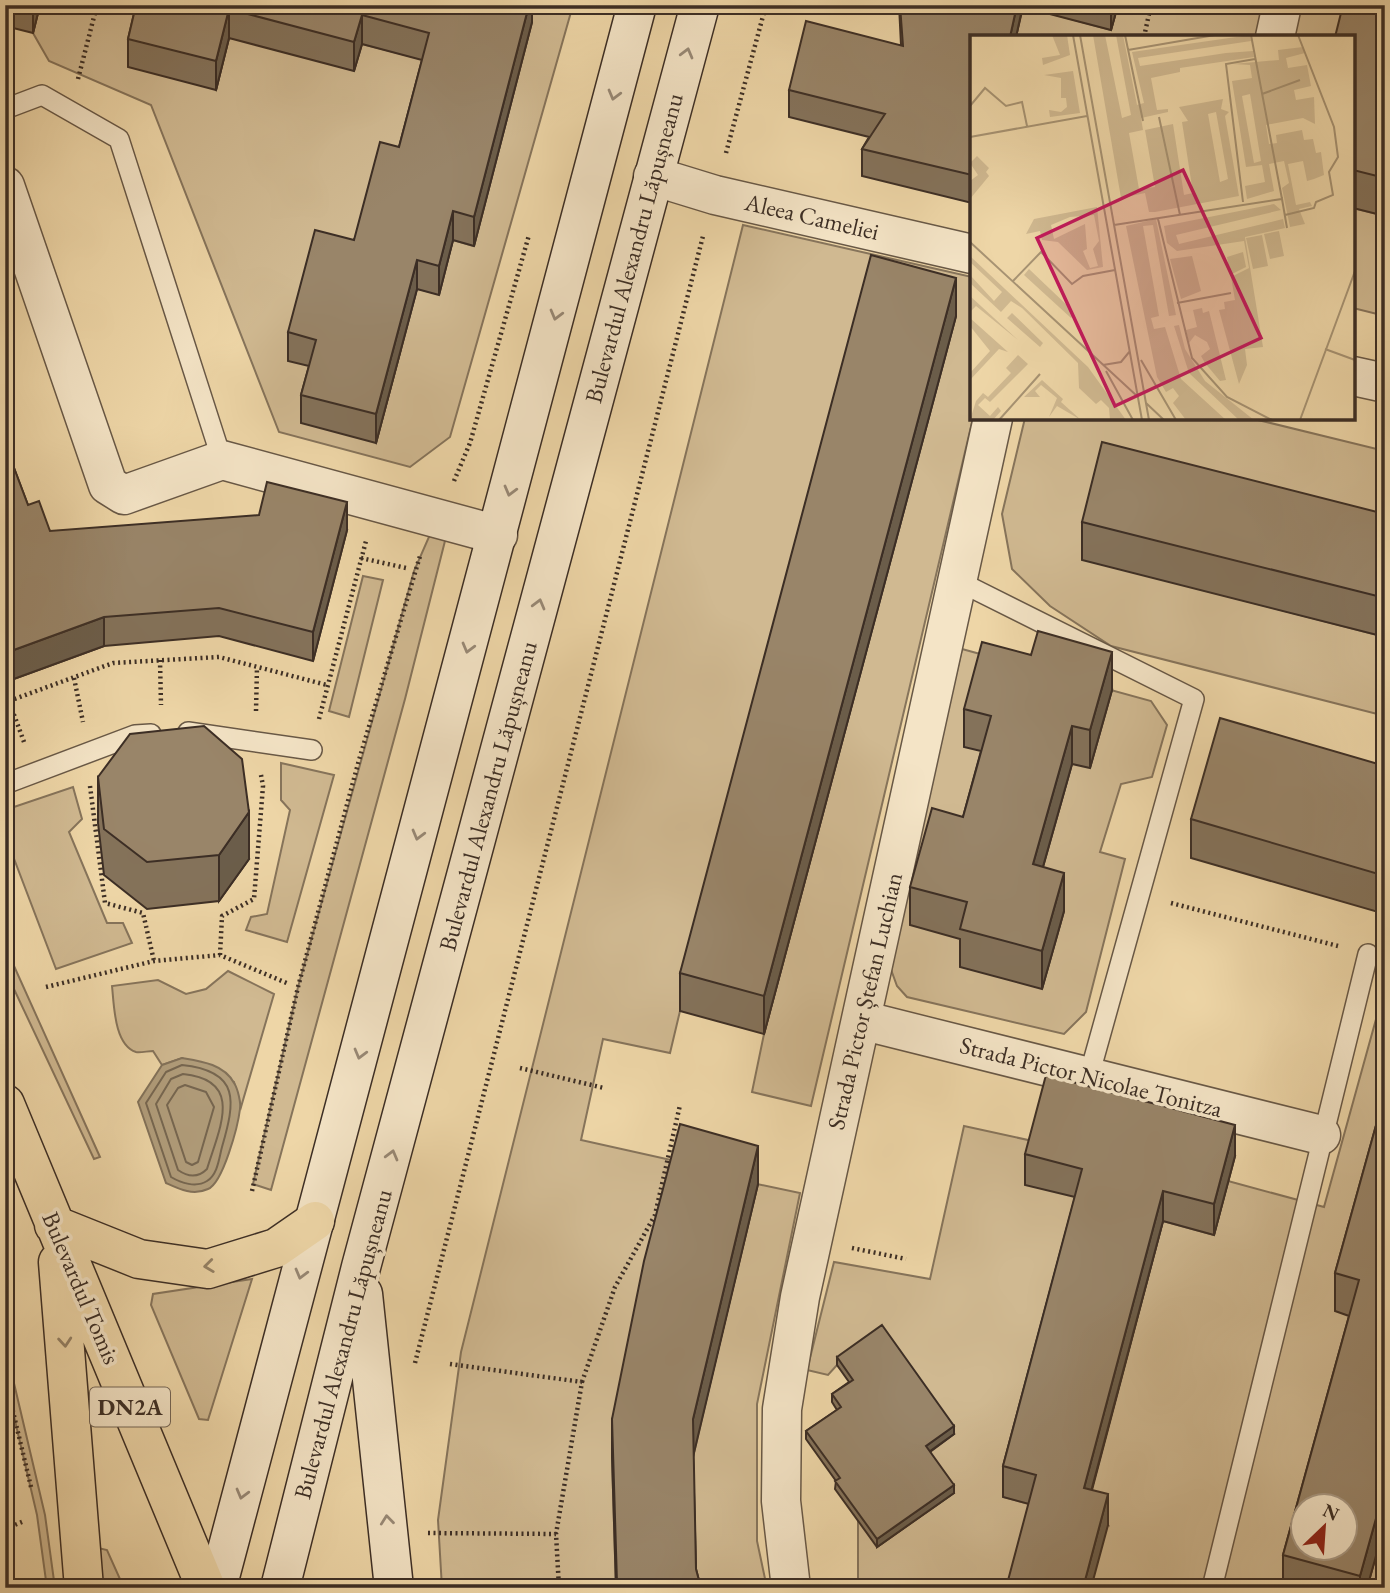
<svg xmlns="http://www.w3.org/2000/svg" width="1390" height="1593" font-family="'EB Garamond',serif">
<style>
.green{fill:#d0b991;stroke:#86745b;stroke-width:2;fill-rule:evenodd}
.water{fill:#b19d7b;stroke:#827159;stroke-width:2}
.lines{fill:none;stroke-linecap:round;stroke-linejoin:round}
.shore{stroke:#766650;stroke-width:2}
.service-casing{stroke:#685846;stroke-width:22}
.minor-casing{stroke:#685846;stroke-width:41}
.secondary-casing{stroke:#3c2e25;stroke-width:41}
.primary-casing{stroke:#3c2e25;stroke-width:41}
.path{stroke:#3c2e25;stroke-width:4.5;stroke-dasharray:2 3.5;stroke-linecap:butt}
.service{stroke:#f4e4c6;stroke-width:19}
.minor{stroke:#f4e4c6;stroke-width:38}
.secondary{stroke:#f4e4c6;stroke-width:38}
.primary{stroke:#eed6a7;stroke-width:38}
.wall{fill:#84725a;stroke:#3c2e25;stroke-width:2}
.shaded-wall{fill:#6b5d4a;stroke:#3c2e25;stroke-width:2}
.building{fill:#998569;stroke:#3c2e25;stroke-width:2;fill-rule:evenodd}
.oneway{stroke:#988976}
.oneway2{stroke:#958266}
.labels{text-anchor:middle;stroke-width:7;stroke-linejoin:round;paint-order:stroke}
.shield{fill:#f4e4c6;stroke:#736555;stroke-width:2}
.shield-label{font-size:23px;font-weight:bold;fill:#3c2e25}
.street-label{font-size:24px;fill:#3c2e25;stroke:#f4e4c6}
.inset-road{fill:none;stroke:#a79373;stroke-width:2}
.view{fill:#c2185b;fill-opacity:0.15;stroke:#c2185b;stroke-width:3.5}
.inset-edge{fill:none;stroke:#3c2e25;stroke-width:3.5}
</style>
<rect width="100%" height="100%" fill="#eed6a7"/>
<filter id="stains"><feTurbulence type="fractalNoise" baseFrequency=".00286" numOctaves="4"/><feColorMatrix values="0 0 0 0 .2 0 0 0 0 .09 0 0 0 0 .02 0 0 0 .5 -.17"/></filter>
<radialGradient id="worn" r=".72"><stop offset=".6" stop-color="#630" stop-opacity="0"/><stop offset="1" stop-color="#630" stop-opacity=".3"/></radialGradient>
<path class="green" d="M40 5H144L216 90 229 38 362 44 429 61 399 176 316 368 376 443 401 349 399 284 438 294 453 240 473 246 466 5H573L450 437 410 467 279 432 151 105 49 61 33 33Z
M874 5H1019L1111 30 1118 5H1352L1345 37H1007Z
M1353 208 1385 216V316L1353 308Z
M743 225 972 277 973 418 811 1106 752 1092 764 1034 955 316 680 1011 670 1053 603 1039 581 1140 680 1162 612 1457 616 1588H442L438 1520 461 1352Z
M1025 418H1250L1385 451V552L1083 559 1385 637V716L1111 646 1050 606 1012 569 1002 514Z
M435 523 448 529 405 699 271 1190 253 1184 298 987 414 571Z
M363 576 383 580 349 717 329 711Z
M962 649 1151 701 1167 725 1152 777 1121 784 1100 852 1125 859 1086 1012 1064 1034 907 997 897 986 889 964Z
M5 666 11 680V736L5 738Z
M281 763 334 775 287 942 246 930 251 917 267 914 290 810 281 800Z
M73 787 82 819 69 832 107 923H123L132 943 56 969 5 835V810Z
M5 946 100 1157 94 1159 5 970Z
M228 971 274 994 241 1107 234 1082 182 1058 162 1065 153 1051C148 1051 140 1053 136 1052 114 1045 114 1004 112 986L158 980 186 994 206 989Z
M1385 1011V1588H1091L1084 1518 1163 1221 1214 1235 1228 1181 1324 1207 1378 1012ZM1302 1506H1344V1548H1302Z
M964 1126 1037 1142 1082 1199 1004 1497 1036 1506 1015 1588H858V1520L953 1493 837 1365 828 1375 807 1370 834 1262 930 1279Z
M757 1184 800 1193 757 1404V1541L767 1588H695L693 1457Z
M252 1279 208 1420 199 1419 151 1305 153 1294Z
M5 1345 45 1515 55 1588H47L37 1515 5 1378Z
M5 1547H7L13 1588H5Z
M94 1547 107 1550 124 1588H99Z"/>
<path class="water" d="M182 1058C200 1061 224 1064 234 1083 238 1089 241 1103 240 1109 238 1126 223 1183 208 1189 193 1196 179 1189 166 1183L138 1102 162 1065Z"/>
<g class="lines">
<path class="shore" d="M182 1065C241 1071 235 1102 222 1147 219 1158 218 1174 207 1181 196 1188 181 1183 171 1177L146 1103 166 1072Z
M183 1074C245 1080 219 1129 207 1169 198 1178 188 1177 178 1170L156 1104 171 1079Z
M185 1085 206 1092 214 1107 198 1162 192 1165 186 1162 167 1105 178 1088Z"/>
<g class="service-casing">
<path id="service" d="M5 109 42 95 119 139 222 460
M958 581 1194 699 1089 1076
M188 732 312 750
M5 784 135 735 151 734
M1212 1588 1368 954"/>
</g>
<g class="minor-casing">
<path id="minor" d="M1275 37 1282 5
M653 176 715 195 972 254
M5 186 108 485 124 495 222 460 498 535
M1353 376 1385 383
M861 1020 1321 1135
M791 1588 781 1501 782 1409 800 1297 993 418"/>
</g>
<g class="secondary-casing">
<path id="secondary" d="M363 1294 394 1588
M217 1588 637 5
M280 1588 361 1267 700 5"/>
</g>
<g class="primary-casing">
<path id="primary" d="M5 1104 206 1588
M54 1225 139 1259 208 1269 276 1248 315 1221
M58 1262 84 1588"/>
</g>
<path class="path" d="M1144 37 1151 5
M78 79 97 5
M726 153 766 5
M454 481 470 443 529 235
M361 558 406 568
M160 660 161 705
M74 678 83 722
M256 711 257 667
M319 719 366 541
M24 742 9 701 113 663 219 657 327 685
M90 786 105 903 143 913 154 961
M1171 903 1338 946
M220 955 222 916 254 899 263 786 261 775
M46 987 154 961 220 955 289 984
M520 1068 604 1088
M252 1191 298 987 359 760 420 556
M852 1248 906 1259
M415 1363 703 236
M450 1364 582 1382 556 1534
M5 1378 31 1487
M582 1382 615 1287 655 1215 680 1105
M5 1529 24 1521
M428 1533 556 1534 559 1588"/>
<use href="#service" class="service"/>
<use href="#minor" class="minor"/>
<use href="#secondary" class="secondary"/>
<use href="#primary" class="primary"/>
</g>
<path class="wall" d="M5 5H40L33 33 5 26Z
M136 5H532V22L474 246 453 240 439 295 417 289 376 443 301 423V395L309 366 288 361V332L354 240 399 147 422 60 362 44 354 71 229 38 216 90 128 67V39Z
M899 5H1118L1111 30 1023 7 1016 37H972V203L862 176V149L869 137 789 117V90L901 45Z
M1385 5V216L1353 208V37Z
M956 316 764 1034 680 1011V973Z
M5 444 28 505 50 531 347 530 313 661 219 636 104 646 11 680 5 666Z
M1385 514V637L1082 560V522Z
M1112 690 1090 768 1072 764 1043 867 1064 911 1042 989 960 967V939L910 925V887L963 817 981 751 964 747V709Z
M1385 766V914L1191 858V819Z
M98 777 249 859 219 901 147 909 104 875 98 823Z
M1385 1093V1524L1367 1588H1283V1555L1349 1316 1335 1311V1273Z
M1025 1154 1235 1156 1214 1235 1163 1221 1092 1490 1108 1525 1003 1497V1466L1075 1197 1025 1185Z
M758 1184 693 1454 696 1569 701 1588H616L612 1457V1419Z
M837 1357 954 1434 930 1452 954 1493 877 1547 835 1489 836 1481 806 1439V1431L837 1410 832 1402V1394L849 1382 837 1365Z"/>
<path class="shaded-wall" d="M33 5H40L33 33Z
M529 5H532V22L474 246V217Z
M1017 5H1023L1016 37H1010Z
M1111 5H1118L1111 30Z
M229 9V38L216 90V61Z
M362 15V44L354 71V42Z
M453 211V240L439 295V266Z
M417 260V289L376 443V414Z
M956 278V316L764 1034V996Z
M347 502V530L313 661V632Z
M104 617V646L11 680V651Z
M1112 652V690L1090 768V730Z
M1072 726V764L1033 902V864Z
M249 812V859L219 901V855Z
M1064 873V911L1042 989V951Z
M1235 1125V1156L1214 1235V1204Z
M758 1146V1184L693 1457V1419Z
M1163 1191V1221L1084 1518V1488Z
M954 1426V1434L926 1454V1446Z
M954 1485V1493L877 1547V1539Z
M1385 1486V1524L1367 1588H1360V1576Z
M1108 1494V1525L1091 1588H1083Z"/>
<path class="building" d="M136 5H529L474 217 453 211 439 266 417 260 376 414 301 395 316 340 288 332 315 230 354 240 380 142 399 147 429 33 362 15 354 42 229 9 216 61 128 39Z
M900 5H1017L1010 37H972V175L862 149 885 114 789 90 806 21 903 46Z
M1343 5H1385V178L1353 170V37H1335Z
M871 255 956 278 764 996 680 973Z
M1102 442 1385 514V598L1082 522Z
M5 444 28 505 39 501 50 531 259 515 267 482 347 502 313 632 219 608 104 617 11 651 5 637Z
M1038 631 1112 652 1090 730 1072 726 1033 864 1064 873 1042 951 960 929 967 902 910 887 932 808 963 817 991 716 964 709 982 642 1031 655Z
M1220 718 1385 766V876L1191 819Z
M204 726 242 759 249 812 219 855 147 862 104 829 98 777 130 734Z
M1046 1075 1235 1125 1214 1204 1163 1191 1084 1488 1108 1494 1083 1588H1006L1036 1475 1003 1466 1082 1169 1025 1154Z
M1385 1093V1486L1360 1576 1283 1555 1359 1280 1335 1273ZM1303 1506H1345V1548H1303Z
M680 1124 758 1146 693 1419 696 1569 701 1588H619L617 1583 612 1419 644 1261Z
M882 1325 954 1426 926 1446 954 1485 877 1539 835 1481 840 1478 806 1431 841 1407 832 1394 853 1380 837 1357Z"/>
<defs><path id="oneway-chevron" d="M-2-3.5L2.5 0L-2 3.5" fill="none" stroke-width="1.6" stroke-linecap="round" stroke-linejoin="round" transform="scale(1.75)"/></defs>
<g class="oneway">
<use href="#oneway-chevron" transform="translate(687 53) rotate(-75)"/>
<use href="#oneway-chevron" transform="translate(614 95) rotate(105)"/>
<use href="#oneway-chevron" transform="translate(556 315) rotate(105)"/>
<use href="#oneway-chevron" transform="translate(510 491) rotate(105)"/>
<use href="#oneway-chevron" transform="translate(539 604) rotate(-75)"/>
<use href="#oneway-chevron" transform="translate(468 648) rotate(105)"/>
<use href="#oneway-chevron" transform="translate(418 835) rotate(105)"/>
<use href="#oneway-chevron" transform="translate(360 1054) rotate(105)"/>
<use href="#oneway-chevron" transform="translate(392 1155) rotate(-75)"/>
<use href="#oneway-chevron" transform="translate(301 1274) rotate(105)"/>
<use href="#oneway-chevron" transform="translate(242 1494) rotate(105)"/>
<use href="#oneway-chevron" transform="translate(387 1520) rotate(-96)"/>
</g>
<g class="oneway2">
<use href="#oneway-chevron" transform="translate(209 1266) rotate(173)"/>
<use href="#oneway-chevron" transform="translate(65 1342) rotate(85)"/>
</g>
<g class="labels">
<rect class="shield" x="90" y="1387.5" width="80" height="39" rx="5"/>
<g class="shield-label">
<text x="130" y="1415">DN2A</text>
</g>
<g class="street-label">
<text transform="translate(812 217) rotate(13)" y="8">Aleea Cameliei</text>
<text transform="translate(634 248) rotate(-75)" y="8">Bulevardul Alexandru Lăpușneanu</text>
<text transform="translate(488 796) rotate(-75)" y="8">Bulevardul Alexandru Lăpușneanu</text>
<text transform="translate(865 1001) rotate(-77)" y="8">Strada Pictor Ștefan Luchian</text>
<text transform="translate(1091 1077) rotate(14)" y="8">Strada Pictor Nicolae Tonitza</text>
<text transform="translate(81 1288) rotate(67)" y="8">Bulevardul Tomis</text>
<text transform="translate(343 1344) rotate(-75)" y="8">Bulevardul Alexandru Lăpușneanu</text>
</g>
</g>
<g transform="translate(970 35)">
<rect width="385" height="385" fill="#eed6a7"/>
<path d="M82 0H97L100 20 73 30 72 23 90 20ZM123 0H135L152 83 161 80 146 0H153L167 70 174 68 162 17 280 0 281 6 168 23 170 31 256 18 283 16 284 22 210 33V37L181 43 187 75 198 74V77L171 83 173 95 159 98 169 154 185 152 175 95 203 89 214 160 223 158 212 87 218 86 209 72 253 64 251 74 259 77 255 81 269 161 185 177H179L175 158 151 163ZM246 77 258 144 250 147 238 79ZM333 12 335 18 316 23 318 33 337 30 341 51 324 55 326 65 344 62 345 89 333 83 296 90 299 109 307 108 306 100 332 95 334 105 343 104 346 118 351 117 354 140 344 144 337 146 333 126 318 129 326 170 340 167 342 171 329 174 335 189 320 192 312 153 319 148 314 126 299 129 304 156 277 164 275 151 295 147 292 130 276 132 262 46 282 43 280 30 263 29 309 25 308 15ZM280 59 291 126 284 128 272 61ZM103 36 110 78 80 82 79 75 91 77 97 72 96 63H91V43L74 40ZM7 121 19 133 16 137 19 141 0 164V146L8 140 0 128ZM304 169 311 175 206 200 209 209 313 184 315 193 275 202 293 312 275 314 277 330 269 349 249 275 255 274 254 267 265 265 261 242 279 233 274 206 207 216 197 208 194 191ZM127 172 133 232 117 235 88 207 72 205 70 196 56 199 64 184ZM124 180 129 206 123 214 128 231 120 233 113 216 117 214 115 189 84 204 81 190 100 182ZM186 184 206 280 199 281 183 190 173 191 189 281 181 283 184 294 195 292 211 344 256 385H216L203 368 209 361 203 353 196 357 187 342 156 191ZM309 196 314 221 300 224 294 199ZM292 200 298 231 283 234 276 203ZM273 217 276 232 260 240 257 222ZM0 221 118 332 156 385H140L139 373 131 365 126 369 109 353 108 328 52 273 41 266 31 277 0 248V240L24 266 32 257 0 227ZM222 221 231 256 211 264 200 224ZM59 234 101 274 104 280 101 283 54 240ZM0 261 48 305 6 271 0 277ZM232 273 233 278 239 276 256 345 250 346 235 328 231 321 240 314 237 307 225 300 219 308 216 295 227 292 223 275ZM42 278 73 308 70 312 37 283ZM0 283 38 317 29 314 0 345V338L20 316 0 291ZM209 290 215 314 235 346 284 385H269L219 338 204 291ZM48 320 58 329 20 367 15 363 8 370 20 381 28 372 31 376 23 385H0L6 366 13 358 18 362 41 338 36 333ZM72 345 93 364 91 367 111 385 87 371 79 382 87 363 71 350 65 356 70 362H54Z" fill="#d0b991" fill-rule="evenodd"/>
<path class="inset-road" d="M103 0 172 385M110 0 179 385M155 0 173 86M281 0 312 164M158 15 245 0M292 59 330 45M0 71 15 53 36 71 52 67 57 91M189 82 210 180M0 102 117 81M273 167 256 29 285 24M315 180 344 173 346 167 363 160 359 137 368 122 364 92 328 0M188 184 222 323 257 362 302 385M144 190 312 164 317 193M0 207 167 361M43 246 71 217 102 249 113 241 145 235M207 268 261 258M355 314 385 325M171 325 206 385M133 330 151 327 160 316M136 336 163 385M176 368 194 385M29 385 70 339M330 385 385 236"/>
<path class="view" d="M213 135 291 303 145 371 67 203Z"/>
<rect width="385" height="385" class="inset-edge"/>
</g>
<rect width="1390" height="1593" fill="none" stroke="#eed6a7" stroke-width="28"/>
<rect x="7" y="7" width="1376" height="1579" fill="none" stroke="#3c2e25" stroke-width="3.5"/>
<rect x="14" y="14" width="1362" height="1565" fill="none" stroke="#3c2e25" stroke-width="2"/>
<g transform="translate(1324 1527) rotate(25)"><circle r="33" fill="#f4e4c6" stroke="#aa9b86" stroke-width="2"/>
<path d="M0-5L12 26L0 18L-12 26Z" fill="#8f2418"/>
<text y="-10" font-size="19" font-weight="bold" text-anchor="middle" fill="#3c2e25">N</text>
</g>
<rect width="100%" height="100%" filter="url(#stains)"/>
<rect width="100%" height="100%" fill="url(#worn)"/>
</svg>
